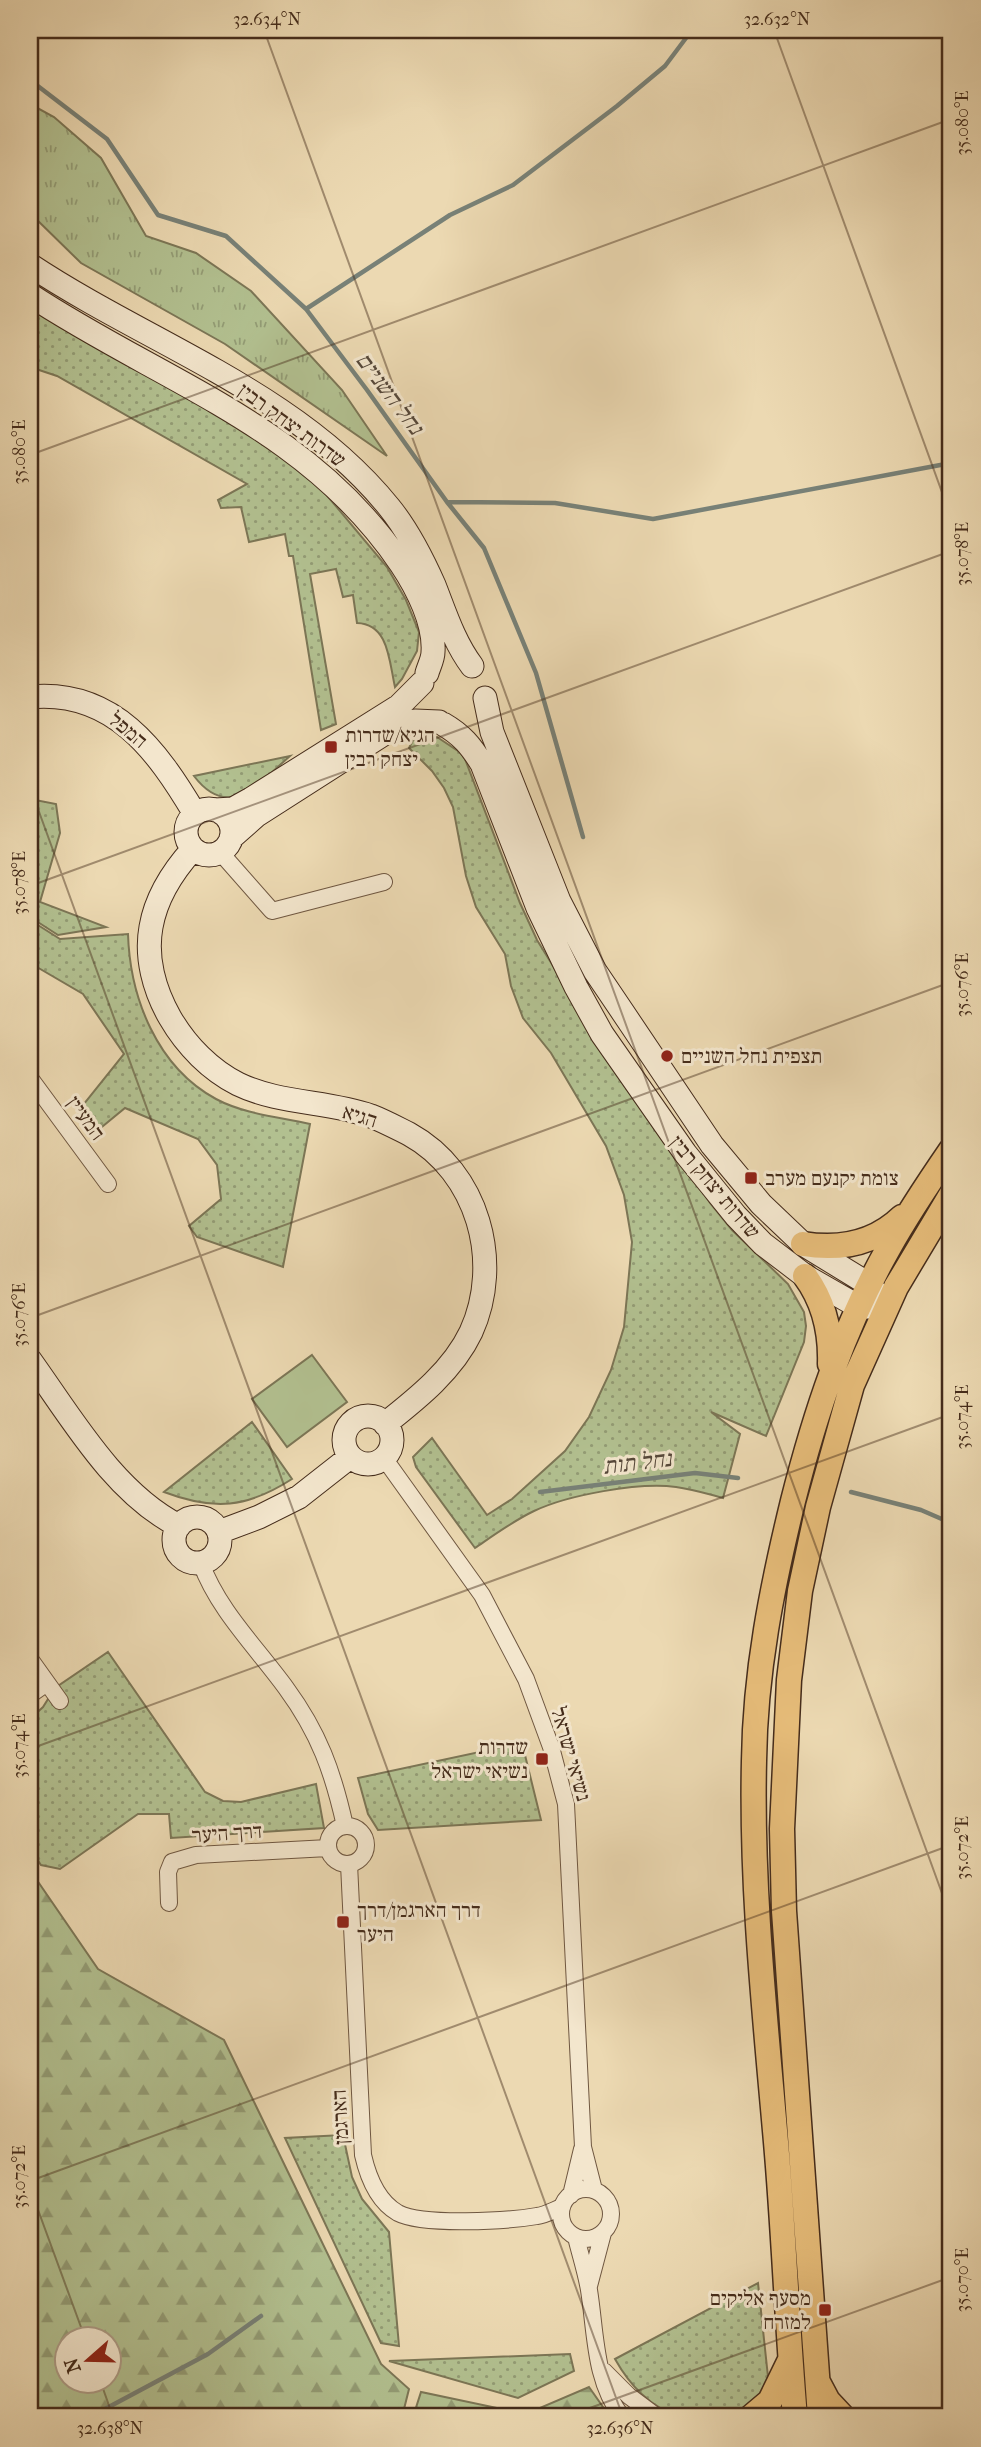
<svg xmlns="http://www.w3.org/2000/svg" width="981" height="2447" font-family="'IM FELL French Canon','Frank Ruhl Libre',serif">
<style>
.grass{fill:url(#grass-tufts);stroke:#7c7656;stroke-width:2}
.forest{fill:url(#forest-firs);stroke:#7c7656;stroke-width:2;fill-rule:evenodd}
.park{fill:url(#park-dots);stroke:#7c7656;stroke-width:2}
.pitch{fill:#b2c090;stroke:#7c7656;stroke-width:2}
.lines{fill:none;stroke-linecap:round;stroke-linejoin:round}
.stream{stroke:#788177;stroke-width:4.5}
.street-casing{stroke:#6f5741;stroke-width:18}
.secondary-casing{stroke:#452c1b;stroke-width:25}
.primary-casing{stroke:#452c1b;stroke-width:27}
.street{stroke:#f3e6cd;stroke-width:16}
.secondary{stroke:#f3e6cd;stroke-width:23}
.primary{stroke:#e6bc79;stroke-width:24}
.ticks{fill:none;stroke:#452c1b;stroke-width:2;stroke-opacity:0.45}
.poi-dot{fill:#8f2418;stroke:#f3e6cd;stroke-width:2.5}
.labels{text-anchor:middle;stroke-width:6;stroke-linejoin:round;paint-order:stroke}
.street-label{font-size:21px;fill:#452c1b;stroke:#f3e6cd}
.poi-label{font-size:21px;fill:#452c1b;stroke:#f3e6cd;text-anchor:start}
.water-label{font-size:23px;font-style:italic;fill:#56483a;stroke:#f3e6cd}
.neatline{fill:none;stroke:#452c1b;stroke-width:2.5}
.ticks-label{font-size:18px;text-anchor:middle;fill:#452c1b}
</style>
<defs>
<pattern id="grass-tufts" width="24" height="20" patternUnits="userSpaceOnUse" patternTransform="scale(1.75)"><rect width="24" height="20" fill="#b2c090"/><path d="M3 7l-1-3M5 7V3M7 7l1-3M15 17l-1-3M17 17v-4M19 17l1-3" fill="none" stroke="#939c75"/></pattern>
<pattern id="forest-firs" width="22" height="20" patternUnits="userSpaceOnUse" patternTransform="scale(1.75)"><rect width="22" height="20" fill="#b2c090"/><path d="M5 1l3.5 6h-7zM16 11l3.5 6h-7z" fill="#939c75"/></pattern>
<pattern id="park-dots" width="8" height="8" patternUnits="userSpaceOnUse" patternTransform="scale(1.75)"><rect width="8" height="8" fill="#b2c090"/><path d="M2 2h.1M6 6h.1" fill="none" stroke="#939c75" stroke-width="1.8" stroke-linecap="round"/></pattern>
</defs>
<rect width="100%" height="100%" fill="#ecd9b2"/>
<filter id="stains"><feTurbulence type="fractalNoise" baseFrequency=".00286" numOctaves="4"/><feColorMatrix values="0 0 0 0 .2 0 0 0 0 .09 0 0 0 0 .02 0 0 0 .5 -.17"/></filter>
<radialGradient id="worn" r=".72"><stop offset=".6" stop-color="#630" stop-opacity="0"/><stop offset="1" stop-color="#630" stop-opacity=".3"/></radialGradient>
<path class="grass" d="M30 104 54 117 101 158 146 236 196 253 251 291 342 390 387 456 225 344 81 263 30 213Z"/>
<path class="forest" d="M30 1870 98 1969 224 2040 381 2364 409 2389 402 2417H30ZM66 2338H108V2380H66Z
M589 2387 610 2417H413L421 2392 526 2414Z"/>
<path class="park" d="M30 309 230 416 319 486 387 567 406 600 419 632 417 651 402 679 395 687C389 661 389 624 357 623L353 595 343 597 336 569 310 574 336 724 321 730 293 556H289L285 534 249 542 241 507 221 508 218 500 247 484 57 376 30 367Z
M437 737 461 753 465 759 520 903 537 940 563 982 710 1203 732 1230 788 1284 804 1312 806 1326 804 1342 766 1436 711 1412 740 1434 723 1498C708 1494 692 1489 676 1487 638 1482 568 1495 534 1511 513 1521 494 1535 475 1548L416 1467 413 1457 432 1438 487 1515 512 1499 565 1451 589 1417 611 1370 624 1327 632 1242 624 1195 606 1146 551 1053 523 1018 511 986 505 954 476 907 466 876 453 807 444 788 432 771 409 748 413 740Z
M290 756C259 783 229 822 194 776Z
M30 799 56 804 60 833 40 902 106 927 58 935 30 917Z
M30 920 60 939 128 934C130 998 157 1067 216 1099 244 1114 279 1117 310 1124L283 1267 197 1237 189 1226 221 1199 217 1165 198 1139 125 1108 97 1131 83 1105 124 1054 83 994 30 963Z
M252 1422 292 1479C247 1508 214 1511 164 1492Z
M108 1652 205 1792 223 1801 241 1802 316 1784 324 1828 171 1838 169 1814H138L60 1869 41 1865 30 1849V1719L43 1707 55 1688Z
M522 1743 541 1820 378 1830 368 1814 358 1778Z
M343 2135 352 2177 362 2199 389 2232 399 2346 381 2343 285 2138Z
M758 2283 768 2377 767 2387 742 2417C723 2417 699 2421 680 2416 651 2409 629 2384 615 2359Z
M570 2354 574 2371 518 2398 389 2361Z"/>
<path class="pitch" d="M312 1355 347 1402 287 1447 252 1399Z"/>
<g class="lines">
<path class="stream" d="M30 80 107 139 158 215 226 236 306 309 367 390 447 502 484 548 536 673 583 837
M306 309 450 215 513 185 617 106 665 66 692 30
M448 502 555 503 653 519 951 463
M540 1492 695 1473 738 1478
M851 1492 921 1510 951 1523
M90 2417 208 2354 261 2316"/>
<g class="street-casing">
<path id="street" d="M220 852 272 911 384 882
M30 1078 108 1184
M384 1458 482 1595 526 1679 551 1747 566 1804 583 2147 594 2190
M201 1563C218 1610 257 1648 286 1688 319 1733 333 1772 345 1826
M30 1659 60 1701
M30 1695 47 1683
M328 1845a19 19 0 1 1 38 0a19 19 0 1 1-38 0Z
M349 1864 363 2155C368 2177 377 2201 398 2213 423 2226 508 2221 537 2216 545 2215 554 2210 562 2207
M169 1903 168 1872 172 1862 196 1855 328 1848
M561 2214a25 25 0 1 1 50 0a25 25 0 1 1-50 0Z
M571 2195 582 2149
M576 2237C580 2254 586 2272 589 2290 596 2334 594 2380 622 2417
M589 2286 603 2233
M604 2371 629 2396 657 2417"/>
</g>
<g class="secondary-casing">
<path id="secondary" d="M30 265C149 344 297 393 389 507 407 529 422 558 434 585 445 613 454 642 472 666
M30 295C162 382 308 426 401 564 417 588 435 623 433 652 433 659 429 666 427 673
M30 697C113 689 157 750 195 814
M485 698 492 732 559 901 595 971 624 1014 712 1145 761 1204 803 1244 870 1285 881 1299
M443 724C462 735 471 746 482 764L538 908 576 987 602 1034 685 1153 736 1216 763 1244 805 1276 859 1307H875
M186 832a23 23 0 1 1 46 0a23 23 0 1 1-46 0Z
M215 810 233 809 251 799 399 706 422 683
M231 838 257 815 393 728 415 721 439 722
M193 849C174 870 156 898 151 927 140 987 184 1057 238 1084 279 1104 328 1101 371 1116 384 1121 397 1128 409 1134 478 1172 503 1262 471 1332 453 1370 418 1398 385 1424
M30 1360C71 1417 114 1493 179 1526
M344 1440a24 24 0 1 1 48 0a24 24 0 1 1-48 0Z
M174 1540a23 23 0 1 1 46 0a23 23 0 1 1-46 0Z
M219 1532 259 1517 299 1497 350 1457"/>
</g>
<g class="primary-casing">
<path id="primary" d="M803 1244C840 1250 874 1244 902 1217
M805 1276C825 1303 831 1332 830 1364
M819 2384 828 2401 843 2417
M751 2417 770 2401 789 2362
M795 2417C787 2325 784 2233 776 2142 765 2015 751 1888 754 1761 755 1672 772 1587 793 1501 815 1414 843 1329 888 1249 907 1215 929 1182 951 1150
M820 2417 784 1911 782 1829 789 1680 800 1591 818 1507 852 1385 896 1287 951 1195"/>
</g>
<use href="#street" class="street"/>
<use href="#secondary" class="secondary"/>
<use href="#primary" class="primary"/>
</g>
<path class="ticks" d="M264 30 951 1918M774 30 951 517M30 455 951 119M30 787 623 2417M30 886 951 551M30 1318 951 982M30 1749 951 1414M30 2181 951 1845M30 2188 85 2338M100 2380 113 2417M565 2417 951 2277"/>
<g class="poi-dot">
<rect x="324" y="740" width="14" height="14" rx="3.5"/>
<circle cx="667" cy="1056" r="7"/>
<rect x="744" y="1171" width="14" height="14" rx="3.5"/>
<rect x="535" y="1752" width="14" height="14" rx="3.5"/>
<rect x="336" y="1915" width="14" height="14" rx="3.5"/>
<rect x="818" y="2303" width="14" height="14" rx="3.5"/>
</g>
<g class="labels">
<g class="street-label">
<text transform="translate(292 425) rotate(36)" y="7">שדרות יצחק רבין</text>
<text transform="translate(128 730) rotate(40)" y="7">המפל</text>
<text transform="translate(360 1116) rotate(17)" y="7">הגיא</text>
<text transform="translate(86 1118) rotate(54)" y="7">המעיין</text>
<text transform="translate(715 1187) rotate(50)" y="7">שדרות יצחק רבין</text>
<text transform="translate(571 1754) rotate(74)" y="7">נשיאי ישראל</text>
<text transform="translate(227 1833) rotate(-4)" y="7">דרך היער</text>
<text transform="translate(340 2117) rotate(-93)" y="7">הארגמן</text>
</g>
<g class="poi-label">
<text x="345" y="742">הגיא/שדרות<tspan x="345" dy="24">יצחק רבין</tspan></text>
<text x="681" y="1063">תצפית נחל השניים</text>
<text x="765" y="1185">צומת יקנעם מערב</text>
<text x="528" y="1754" text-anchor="end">שדרות<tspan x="528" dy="24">נשיאי ישראל</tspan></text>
<text x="357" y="1917">דרך הארגמן/דרך<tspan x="357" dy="24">היער</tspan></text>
<text x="811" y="2305" text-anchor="end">מסעף אליקים<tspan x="811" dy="24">למזרח</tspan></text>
</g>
<g class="water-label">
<text transform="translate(390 393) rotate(53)" y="8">נחל השניים</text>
<text transform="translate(637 1462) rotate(-7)" y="8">נחל תות</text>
</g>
</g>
<rect width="981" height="2447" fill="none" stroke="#ecd9b2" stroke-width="77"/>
<g transform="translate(88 2360) rotate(250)"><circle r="33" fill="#f3e6cd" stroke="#ad9c86" stroke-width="2"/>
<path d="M0-5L12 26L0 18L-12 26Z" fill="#8f2418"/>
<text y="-10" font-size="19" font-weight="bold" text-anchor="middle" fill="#452c1b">N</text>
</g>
<rect x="38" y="38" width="904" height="2370" class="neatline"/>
<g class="ticks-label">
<text x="267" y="25">32.634°N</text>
<text x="777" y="25">32.632°N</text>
<text transform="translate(962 123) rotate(-90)" y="6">35.080°E</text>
<text transform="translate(19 452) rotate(-90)" y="6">35.080°E</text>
<text transform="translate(962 554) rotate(-90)" y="6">35.078°E</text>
<text transform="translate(19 883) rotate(-90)" y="6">35.078°E</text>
<text transform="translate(962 985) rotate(-90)" y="6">35.076°E</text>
<text transform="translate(19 1315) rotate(-90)" y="6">35.076°E</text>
<text transform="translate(962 1417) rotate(-90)" y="6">35.074°E</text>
<text transform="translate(19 1746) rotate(-90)" y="6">35.074°E</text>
<text transform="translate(962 1848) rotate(-90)" y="6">35.072°E</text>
<text transform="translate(19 2177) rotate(-90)" y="6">35.072°E</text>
<text transform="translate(962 2280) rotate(-90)" y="6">35.070°E</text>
<text x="110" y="2434">32.638°N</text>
<text x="620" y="2434">32.636°N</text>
</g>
<rect width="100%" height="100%" filter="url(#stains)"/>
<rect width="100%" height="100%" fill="url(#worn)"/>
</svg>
